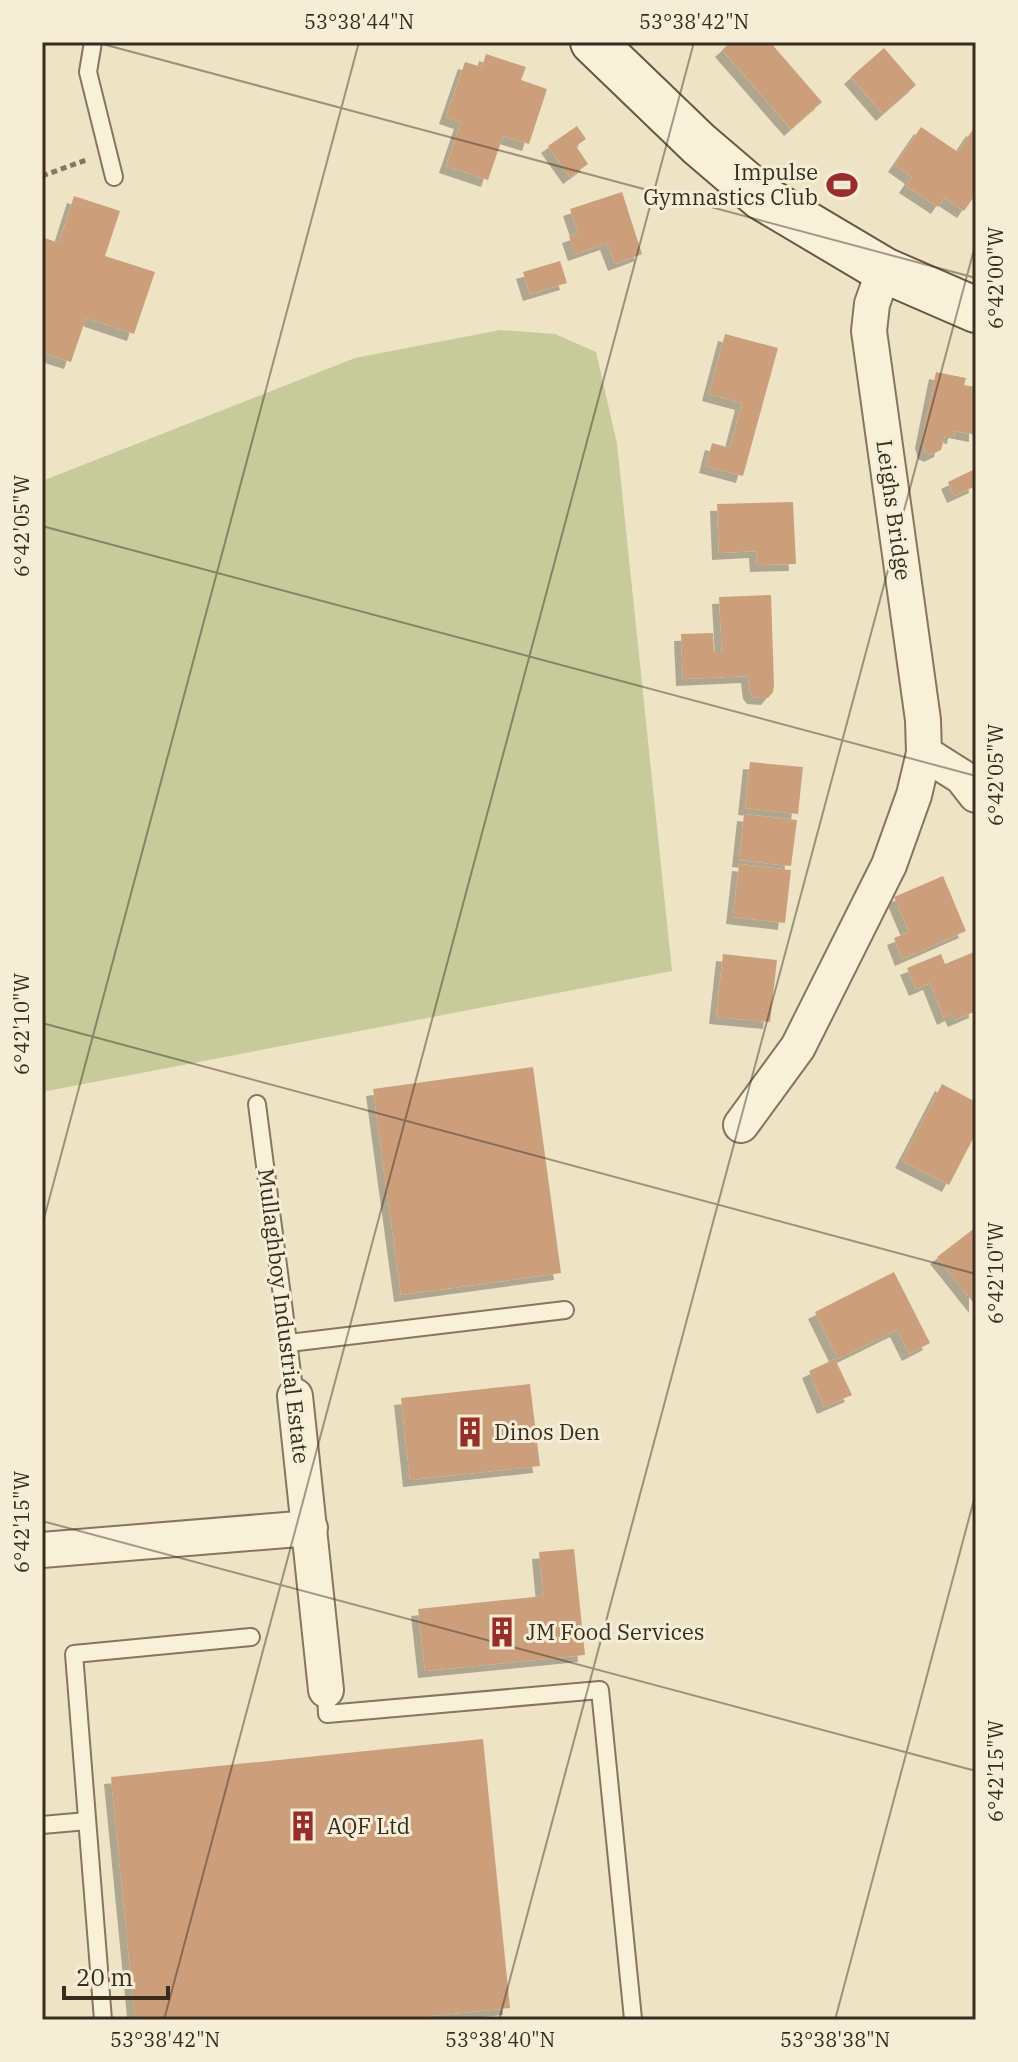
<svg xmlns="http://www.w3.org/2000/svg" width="1018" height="2062" font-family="'IBM Plex Serif',serif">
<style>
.pitch{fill:#c5cc99}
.building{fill:#cc9f7c;filter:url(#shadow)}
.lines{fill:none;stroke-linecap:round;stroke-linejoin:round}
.lane-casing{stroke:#89755b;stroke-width:20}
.street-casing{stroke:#89755b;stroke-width:38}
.secondary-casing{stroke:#6b563e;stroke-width:48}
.path{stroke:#89755b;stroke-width:5;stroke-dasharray:6 4;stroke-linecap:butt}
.lane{stroke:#f9f0d9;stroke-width:16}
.street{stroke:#f9f0d9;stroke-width:34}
.secondary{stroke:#f9f0d9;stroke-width:44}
.ticks{fill:none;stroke:#392c1f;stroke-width:2;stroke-opacity:0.45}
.labels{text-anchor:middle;stroke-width:6;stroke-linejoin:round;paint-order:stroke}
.poi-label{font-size:22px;fill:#392c1f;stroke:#f5edd5;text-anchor:start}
.street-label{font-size:22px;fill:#392c1f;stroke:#f5edd5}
.neatline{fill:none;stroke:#392c1f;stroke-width:3}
.ticks-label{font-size:20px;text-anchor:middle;fill:#392c1f}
</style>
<defs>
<filter id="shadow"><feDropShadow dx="-7" dy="7" stdDeviation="0" flood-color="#0004"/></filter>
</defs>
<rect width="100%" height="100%" fill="#eee3c5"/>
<path class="pitch" d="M500 330 555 334 596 352 617 444 672 971 42 1092V481L355 358Z"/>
<path class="building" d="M731 42H770L822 102 791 129 722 50Z
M884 48 916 85 883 114 851 77Z
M486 54 526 67 521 80 547 89 529 144 503 136 488 180 446 166 461 122 446 117 465 62 482 67Z
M577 126 586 139 576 146 588 164 570 177 548 146Z
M921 127 958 152 973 129 976 131V194L964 211 944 198 938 207 906 186 912 177 895 165Z
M622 192 642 254 615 264 607 243 575 254 569 236 578 233 570 209Z
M74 196 120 211 105 256 155 272 134 334 86 318 71 362 42 353V237L59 243Z
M560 261 567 283 530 294 523 272Z
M725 334 778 348 743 476 706 466 712 443 730 448 742 403 709 394Z
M936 372 966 378 964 385 976 387V435L955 431 954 437 945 435 941 450 931 455 925 452 922 441Z
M973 470 976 486 954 496 948 482Z
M793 502 796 564 757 565 756 551 719 553 717 504Z
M771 595 774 685 773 692 768 698 754 697 750 692 748 676 683 679 681 634 713 633 714 652H722L719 597Z
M750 762 803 767 798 814 745 808Z
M744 814 797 820 791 866 739 860Z
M739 864 791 870 785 923 733 917Z
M943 876 966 931 902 959 894 938 909 932 894 897Z
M974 952 976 1011 955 1020 952 1014 944 1018 930 983 916 989 907 968 941 954 945 964Z
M723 954 777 960 770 1022 716 1017Z
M533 1067 561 1273 401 1295 373 1089Z
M942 1084 976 1102V1133L949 1185 902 1161Z
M976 1227V1306L937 1257Z
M894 1272 930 1343 909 1354 897 1330 838 1359 815 1312Z
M835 1359 852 1395 824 1407 809 1371Z
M530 1384 540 1466 410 1480 401 1398Z
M574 1549 585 1655 425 1671 418 1609 543 1596 539 1552Z
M483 1739 510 2008 391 2020H135L111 1777Z"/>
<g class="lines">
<g class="lane-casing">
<path id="lane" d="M93 42 88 72 114 177
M257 1104 295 1396
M289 1343 565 1310
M326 1690 327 1714 600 1690 633 2019
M42 1825 87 1821
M103 2020 74 1654 251 1637"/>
</g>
<g class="street-casing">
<path id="street" d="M884 270 872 304 869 331 923 720 924 753 962 777 976 795
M741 1125 798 1047 889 865 914 795 924 753
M295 1396 326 1690
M42 1550 310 1528"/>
</g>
<g class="secondary-casing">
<path id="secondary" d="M593 42 699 144 761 197 884 270 976 310"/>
</g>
<path class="path" d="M42 176 86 160"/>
<use href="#lane" class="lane"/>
<use href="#street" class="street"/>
<use href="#secondary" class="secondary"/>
</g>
<path class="ticks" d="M95 42 976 278M42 526 976 776M42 1023 976 1274M42 1226 359 42M42 1521 976 1771M42 2019 47 2020M164 2020 694 42M499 2020 976 242M835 2020 976 1492"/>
<defs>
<g id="stadium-bare" transform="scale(2.4)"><path d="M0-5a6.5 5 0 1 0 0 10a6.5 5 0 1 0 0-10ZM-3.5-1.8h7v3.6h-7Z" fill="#982e2c" stroke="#f5edd5" stroke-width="2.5" paint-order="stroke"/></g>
<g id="building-bare" transform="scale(2.4)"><path d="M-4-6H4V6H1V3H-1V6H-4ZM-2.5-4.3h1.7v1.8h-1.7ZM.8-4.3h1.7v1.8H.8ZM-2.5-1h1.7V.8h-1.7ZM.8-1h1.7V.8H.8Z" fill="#982e2c" stroke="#f5edd5" stroke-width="2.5" paint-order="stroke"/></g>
</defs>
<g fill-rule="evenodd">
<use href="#stadium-bare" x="842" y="185"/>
<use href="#building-bare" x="470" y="1432"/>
<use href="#building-bare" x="502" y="1632"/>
<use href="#building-bare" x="303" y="1826"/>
</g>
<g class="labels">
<g class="poi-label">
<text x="818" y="180" text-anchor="end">Impulse<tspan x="818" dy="25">Gymnastics Club</tspan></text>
<text x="494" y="1440">Dinos Den</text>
<text x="526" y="1640">JM Food Services</text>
<text x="327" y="1834">AQF Ltd</text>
</g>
<g class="street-label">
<text transform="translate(894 510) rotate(82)" y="8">Leighs Bridge</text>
<text transform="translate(284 1316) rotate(83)" y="8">Mullaghboy Industrial Estate</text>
</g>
</g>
<rect width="1018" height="2062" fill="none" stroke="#f5edd5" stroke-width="88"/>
<path d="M64 1986v12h104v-12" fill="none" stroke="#392c1f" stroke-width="4"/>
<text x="76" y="1986" font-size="24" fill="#392c1f" stroke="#f5edd5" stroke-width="6" paint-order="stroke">20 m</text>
<rect x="44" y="44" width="930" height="1974" class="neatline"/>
<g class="ticks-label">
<text x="359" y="29">53°38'44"N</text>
<text x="694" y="29">53°38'42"N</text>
<text transform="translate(996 278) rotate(-90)" y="7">6°42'00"W</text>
<text transform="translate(22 526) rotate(-90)" y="7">6°42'05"W</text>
<text transform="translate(996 775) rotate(-90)" y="7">6°42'05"W</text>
<text transform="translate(22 1024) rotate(-90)" y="7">6°42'10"W</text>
<text transform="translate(996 1273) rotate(-90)" y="7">6°42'10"W</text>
<text transform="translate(22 1522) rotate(-90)" y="7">6°42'15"W</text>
<text transform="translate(996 1771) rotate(-90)" y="7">6°42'15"W</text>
<text x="165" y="2047">53°38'42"N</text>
<text x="500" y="2047">53°38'40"N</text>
<text x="835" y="2047">53°38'38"N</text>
</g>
</svg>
